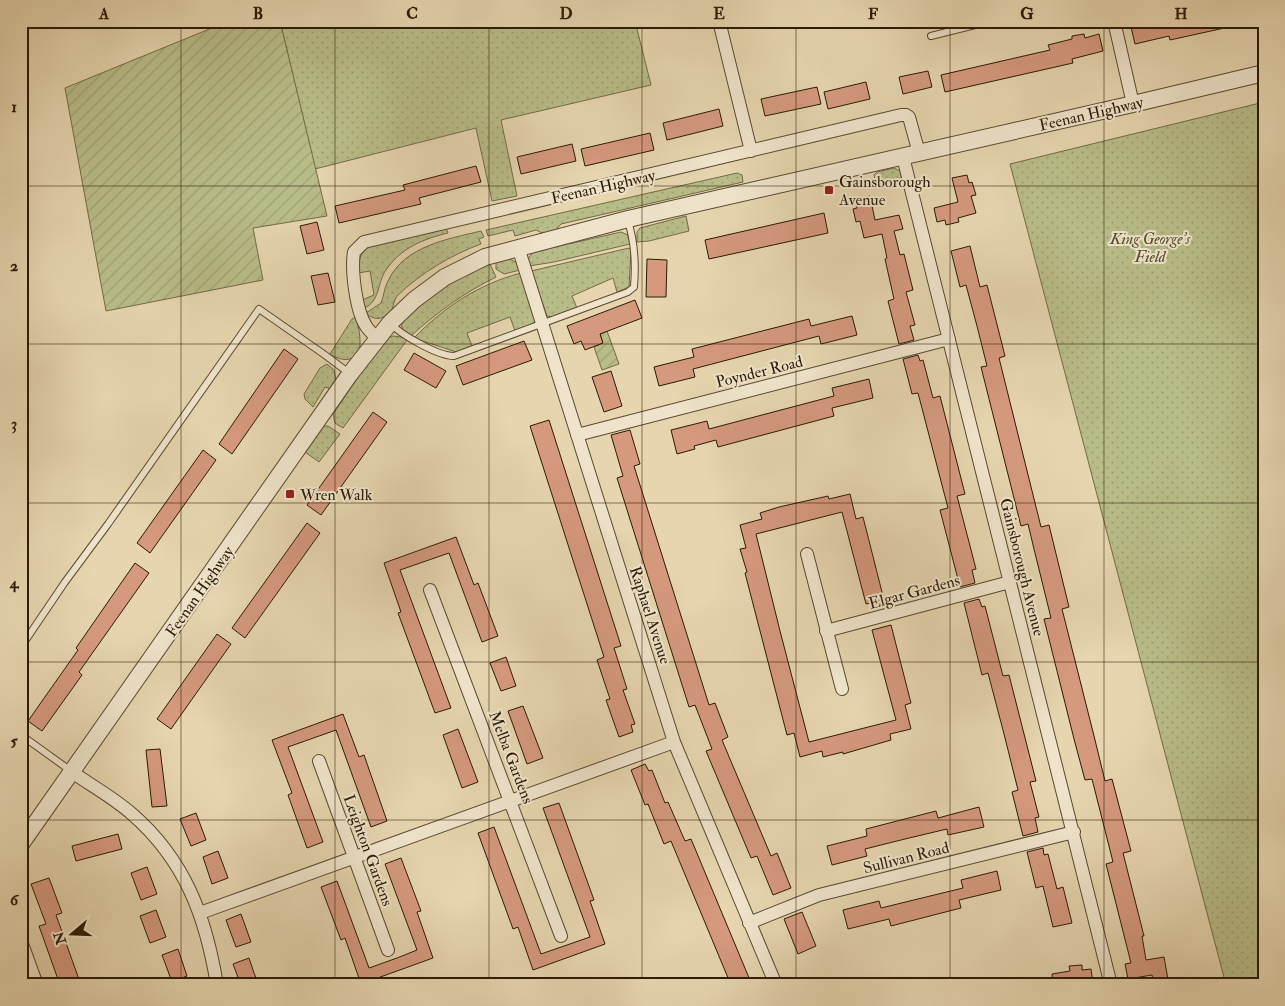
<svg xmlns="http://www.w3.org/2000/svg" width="1285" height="1006" font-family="'IM FELL Double Pica',serif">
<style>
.grass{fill:url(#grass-dots);stroke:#726b46}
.garden{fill:url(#garden-furrows);stroke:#726b46}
.building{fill:#d5997e;stroke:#2b1a05}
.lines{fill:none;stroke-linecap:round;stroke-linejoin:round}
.service-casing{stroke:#5a4930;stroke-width:8}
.minor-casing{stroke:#5a4930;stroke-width:14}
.tertiary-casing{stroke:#5a4930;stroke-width:18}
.service{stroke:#efe4cb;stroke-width:6}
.minor{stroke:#efe4cb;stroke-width:12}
.tertiary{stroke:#efe4cb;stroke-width:16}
.grid{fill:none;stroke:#2b1a05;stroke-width:1;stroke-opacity:0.55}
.poi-dot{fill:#8f2418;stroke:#efe4cb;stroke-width:2}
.labels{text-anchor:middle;stroke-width:4;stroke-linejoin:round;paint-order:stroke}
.street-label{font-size:16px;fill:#2b1a05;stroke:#efe4cb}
.poi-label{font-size:16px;fill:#2b1a05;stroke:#efe4cb;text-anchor:start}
.park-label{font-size:16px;font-style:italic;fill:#554b2c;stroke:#efe4cb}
.neatline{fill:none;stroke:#2b1a05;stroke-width:2}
.grid-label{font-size:16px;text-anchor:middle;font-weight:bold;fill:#2b1a05}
</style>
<defs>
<pattern id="grass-dots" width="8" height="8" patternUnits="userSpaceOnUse" patternTransform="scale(1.25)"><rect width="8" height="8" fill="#b8bc88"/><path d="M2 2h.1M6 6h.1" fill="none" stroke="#9ea174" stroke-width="1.8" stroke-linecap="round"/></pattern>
<pattern id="garden-furrows" width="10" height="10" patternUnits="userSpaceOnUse" patternTransform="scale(1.25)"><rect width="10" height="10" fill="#b8bc88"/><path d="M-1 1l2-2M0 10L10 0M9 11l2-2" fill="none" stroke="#9ea174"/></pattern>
</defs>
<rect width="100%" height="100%" fill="#e6d5af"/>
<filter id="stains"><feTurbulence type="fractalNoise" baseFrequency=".004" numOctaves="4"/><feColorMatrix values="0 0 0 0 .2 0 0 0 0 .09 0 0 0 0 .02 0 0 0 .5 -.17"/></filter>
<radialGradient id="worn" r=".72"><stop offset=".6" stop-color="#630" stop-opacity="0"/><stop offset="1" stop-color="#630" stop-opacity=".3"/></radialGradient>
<path class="grass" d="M280 21H635L651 85 501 120 517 196 492 201 476 128 315 169Z
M1264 102V985H1226L1010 164Z
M894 168 900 171 902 180 877 187 874 175 877 172Z
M737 173 742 175 743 182 561 224 555 231 544 234 536 230 515 236 513 230 488 236 486 230Z
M686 216 689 231 649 241 637 242V232L640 228Z
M446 228 448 233C423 239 401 248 386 270 377 283 380 302 364 308L362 300 374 295 370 271 358 273C359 261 359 253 370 246Z
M481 231 484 237 479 239 481 244C451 255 421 273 398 295 391 303 396 311 384 317 377 320 371 318 366 313L381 303C384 296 384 288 388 281 404 246 448 239 481 231Z
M621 232 628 235 630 244 554 262 529 266 528 259 533 252Z
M629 248 631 250 629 287 617 292 613 278 572 296 577 308 552 317 547 316 531 271Z
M510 259 517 263 520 270 504 274 496 269V262Z
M490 264 496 277C464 293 437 312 411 336 406 332 400 330 402 322L424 301 448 284Z
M521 273 535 321 533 324 515 331 510 317 467 333 472 346 456 352 414 338C444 307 479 284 521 273Z
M356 317C358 325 360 333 360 341 361 361 345 364 330 354L352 319Z
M393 336 401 337 407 340 343 428 335 423 333 414 363 370 388 338Z
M327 364 334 370 336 380 331 389 325 387 313 407 305 399 304 394 320 368Z
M323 426H328L340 434 319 462 305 452Z"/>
<path class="garden" d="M229 21H280L327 216 253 228 263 280 106 311 65 88Z
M607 331 619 364 602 370 594 347 603 343 600 334Z"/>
<path class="building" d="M1156 21H1229V27L1170 40 1169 36 1135 44 1131 27Z
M1084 34 1085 38 1099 34 1103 51 1072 59 1073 63 945 92 941 75 1050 50 1048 45 1072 39V36Z
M928 71 932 87 903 94 899 77Z
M866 82 870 99 828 109 824 92Z
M817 87 821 104 765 116 761 99Z
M719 109 723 126 667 140 663 123Z
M650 133 654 150 585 166 581 149Z
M572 144 576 161 521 174 517 157Z
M476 166 481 182 419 198 421 204 339 223 335 206 405 190 403 185Z
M967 175 969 183 972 182 976 195 971 196 976 213 958 218 959 222 946 225 945 220 937 222 934 208 958 202 952 178Z
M870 196 875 220 899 215 903 229 894 231 900 255 904 254 913 290 906 292 915 325 910 326 914 340 899 344 888 301 894 299 885 259 887 258 882 234 864 238 860 221 856 222 853 209 857 208 855 200Z
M824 213 828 233 709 259 705 240Z
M317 222 324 250 307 254 300 226Z
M970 246 980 287 987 285 1005 356 999 358 1041 527 1049 525 1058 562 1069 607 1062 609 1095 740 1105 781 1112 779 1131 851 1123 853 1144 936H1142L1146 960 1164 957 1169 985H1154L1152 975 1128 979 1125 964 1131 963 1106 864 1113 862 1092 779 1085 780 1074 739 1044 619 1051 618 1034 549 1028 524 1021 526 981 367 987 366 977 326 966 285 960 287 951 251Z
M647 259 667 260 666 297H646Z
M328 273 335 302 318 305 311 276Z
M635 300 642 318 600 334 603 343 585 350 581 341 574 344 567 326Z
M852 316 857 335 821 344 819 336 693 369 695 377 659 386 654 367 694 357 692 349 809 319 811 326Z
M524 341 532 360 463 385 456 366Z
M284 349 298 359 232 454 219 444Z
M414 353 446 371 436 388 404 370Z
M918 355 920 361 923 360 933 398 940 396 965 494 957 496 976 569 972 570 975 583 960 587 940 510 948 508 918 393 912 394 903 359Z
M611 371 622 406 604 412 592 377Z
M869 379 873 398 832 408 834 416 718 447 716 440 694 446 695 449 677 454 671 430 707 421 709 429 834 396 832 388Z
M373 412 387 422 321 515 307 505Z
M549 420 621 646 614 648 627 689 623 690 635 724 631 725 633 732 619 737 606 700 610 699 597 660 604 657 530 426Z
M630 430 640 464 634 466 709 705 715 703 728 737 722 740 738 778 771 856 777 853 791 888 773 895 757 856 751 858 706 751 712 749 695 705 689 707 617 478 623 476 611 435Z
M203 450 216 460 150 553 137 543Z
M850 494 856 519 863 517 884 600 866 604 842 512 756 534 780 631 809 742 896 720 872 630 891 625 911 703 905 705 911 729 890 734 891 740 843 754V752L823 757 822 751 800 757 794 733 787 735 745 573 747 572 740 549 746 548 740 525 762 519 760 513 779 507 828 496 829 499Z
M307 523 320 533 245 638 232 628Z
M456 537 474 585 478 583 498 636 482 642 449 553 400 570 451 708 435 713 398 613 401 612 384 563Z
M135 563 149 573 79 672 82 675 42 731 28 721 78 650 76 648Z
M979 599 982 607 985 606 1003 676 1009 675 1036 781 1030 782 1039 817 1035 818 1038 832 1023 836 1012 792 1018 790 1004 734 988 673 982 675 964 603Z
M217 634 231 644 171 729 157 719Z
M506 657 516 686 501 691 490 663Z
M523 706 543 758 527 764 508 711Z
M343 714 359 757 364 755 387 821 371 827 336 730 288 747 323 842 307 848 288 795 292 793 272 740Z
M458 729 478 782 462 788 443 735Z
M160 749 167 806 152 807 146 750Z
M645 764 649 771 652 770 665 803 668 802 685 841 691 839 752 985H731L671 841 664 844 648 804 645 805 631 770Z
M559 803 594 900 590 901 605 944 533 970 518 927 513 929 478 833 494 827 541 954 590 937 543 808Z
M979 807 984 827 948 835 947 829 905 839 865 849 867 856 832 865 827 846 867 836 866 829 936 811 938 818Z
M196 813 206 840 191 846 180 819Z
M118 834 122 849 76 861 72 846Z
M1043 848 1044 855 1048 854 1057 889 1063 887 1072 923 1053 927 1043 886 1036 888 1027 852Z
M218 851 228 878 212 884 203 857Z
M401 858 421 911 417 912 433 958 361 984 345 938 341 940 321 887 337 881 369 968 397 958 417 950 385 864Z
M147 867 157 894 141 900 131 873Z
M997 871 1001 890 959 900 961 908 891 926 889 919 848 929 843 910 879 901 881 908 963 888 961 880Z
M49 878 62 913 56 915 81 985H60L39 926 46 924 31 884Z
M156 910 166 937 150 943 140 916Z
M802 912 816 946 798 954 784 919Z
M241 914 251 942 236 947 226 920Z
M178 949 187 976 172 982 162 955Z
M249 958 254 973 259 985H241L233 964Z
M1082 965V970L1091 969 1093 984 1053 985 1052 974 1070 971 1069 966Z"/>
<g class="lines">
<g class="service-casing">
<path id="service" d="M931 36 991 21
M390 323C401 335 438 356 454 356L628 292 634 287C636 263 635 243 628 221
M21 647 65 582 108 524 259 309 325 355 349 373
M21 735 71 771"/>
</g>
<g class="minor-casing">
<path id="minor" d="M719 21 751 151
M1114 21 1133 104
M903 157 1111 985
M518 247 674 742 776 985
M377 338C373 334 369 331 366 326 356 311 351 270 354 252L364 242 901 115H906L909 117 919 153
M577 435 949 339
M807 554 842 689
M430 590 561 936
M826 631 1010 582
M319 761 388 950
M72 772C92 786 114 798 132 814 185 860 206 917 217 985
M200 913 674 742
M749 923 819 895 1074 832
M21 941 37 985"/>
</g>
<g class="tertiary-casing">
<path id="tertiary" d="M21 844 350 374 390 323 414 300 445 277 485 257 628 219 1133 104 1264 73"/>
</g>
<use href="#service" class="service"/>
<use href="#minor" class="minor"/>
<use href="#tertiary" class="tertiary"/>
</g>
<path class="grid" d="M181 21V985M335 21V985M489 21V985M642 21V985M796 21V985M950 21V985M1104 21V985M21 186H1264M21 344H1264M21 503H1264M21 662H1264M21 820H1264"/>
<g class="poi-dot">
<rect x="824" y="185" width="10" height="10" rx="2.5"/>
<rect x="285" y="489" width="10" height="10" rx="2.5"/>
</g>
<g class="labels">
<g class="street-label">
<text transform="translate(1091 113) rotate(-13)" y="6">Feenan Highway</text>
<text transform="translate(603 186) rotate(-13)" y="6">Feenan Highway</text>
<text transform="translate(759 371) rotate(-14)" y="6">Poynder Road</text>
<text transform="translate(1023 567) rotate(76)" y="6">Gainsborough Avenue</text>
<text transform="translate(199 591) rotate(-55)" y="6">Feenan Highway</text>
<text transform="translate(914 591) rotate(-15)" y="6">Elgar Gardens</text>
<text transform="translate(651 615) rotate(72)" y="6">Raphael Avenue</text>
<text transform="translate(512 757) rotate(69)" y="6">Melba Gardens</text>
<text transform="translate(369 850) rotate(70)" y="6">Leighton Gardens</text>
<text transform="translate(906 857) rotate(-14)" y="6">Sullivan Road</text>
</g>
<g class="poi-label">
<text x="839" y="187">Gainsborough<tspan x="839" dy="18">Avenue</tspan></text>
<text x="300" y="500">Wren Walk</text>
</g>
<g class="park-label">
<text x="1150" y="244">King George's<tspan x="1150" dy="18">Field</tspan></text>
</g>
</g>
<rect width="1285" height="1006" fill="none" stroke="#e6d5af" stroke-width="55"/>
<g transform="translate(72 934) rotate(251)" stroke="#efe4cb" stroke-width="4" paint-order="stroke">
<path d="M0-4L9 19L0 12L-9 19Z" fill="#2b1a05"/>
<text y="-8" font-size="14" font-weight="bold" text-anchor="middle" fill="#2b1a05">N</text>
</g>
<rect x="28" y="28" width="1230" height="950" class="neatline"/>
<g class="grid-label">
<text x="104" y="19">A</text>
<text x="258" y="19">B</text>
<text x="412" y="19">C</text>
<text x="566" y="19">D</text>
<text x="719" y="19">E</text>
<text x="873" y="19">F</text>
<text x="1027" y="19">G</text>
<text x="1181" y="19">H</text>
<text x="14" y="112">1</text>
<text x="14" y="271">2</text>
<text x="14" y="429">3</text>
<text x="14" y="588">4</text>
<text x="14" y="746">5</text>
<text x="14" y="905">6</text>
</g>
<rect width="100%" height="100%" filter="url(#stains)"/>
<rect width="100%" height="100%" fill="url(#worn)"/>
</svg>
